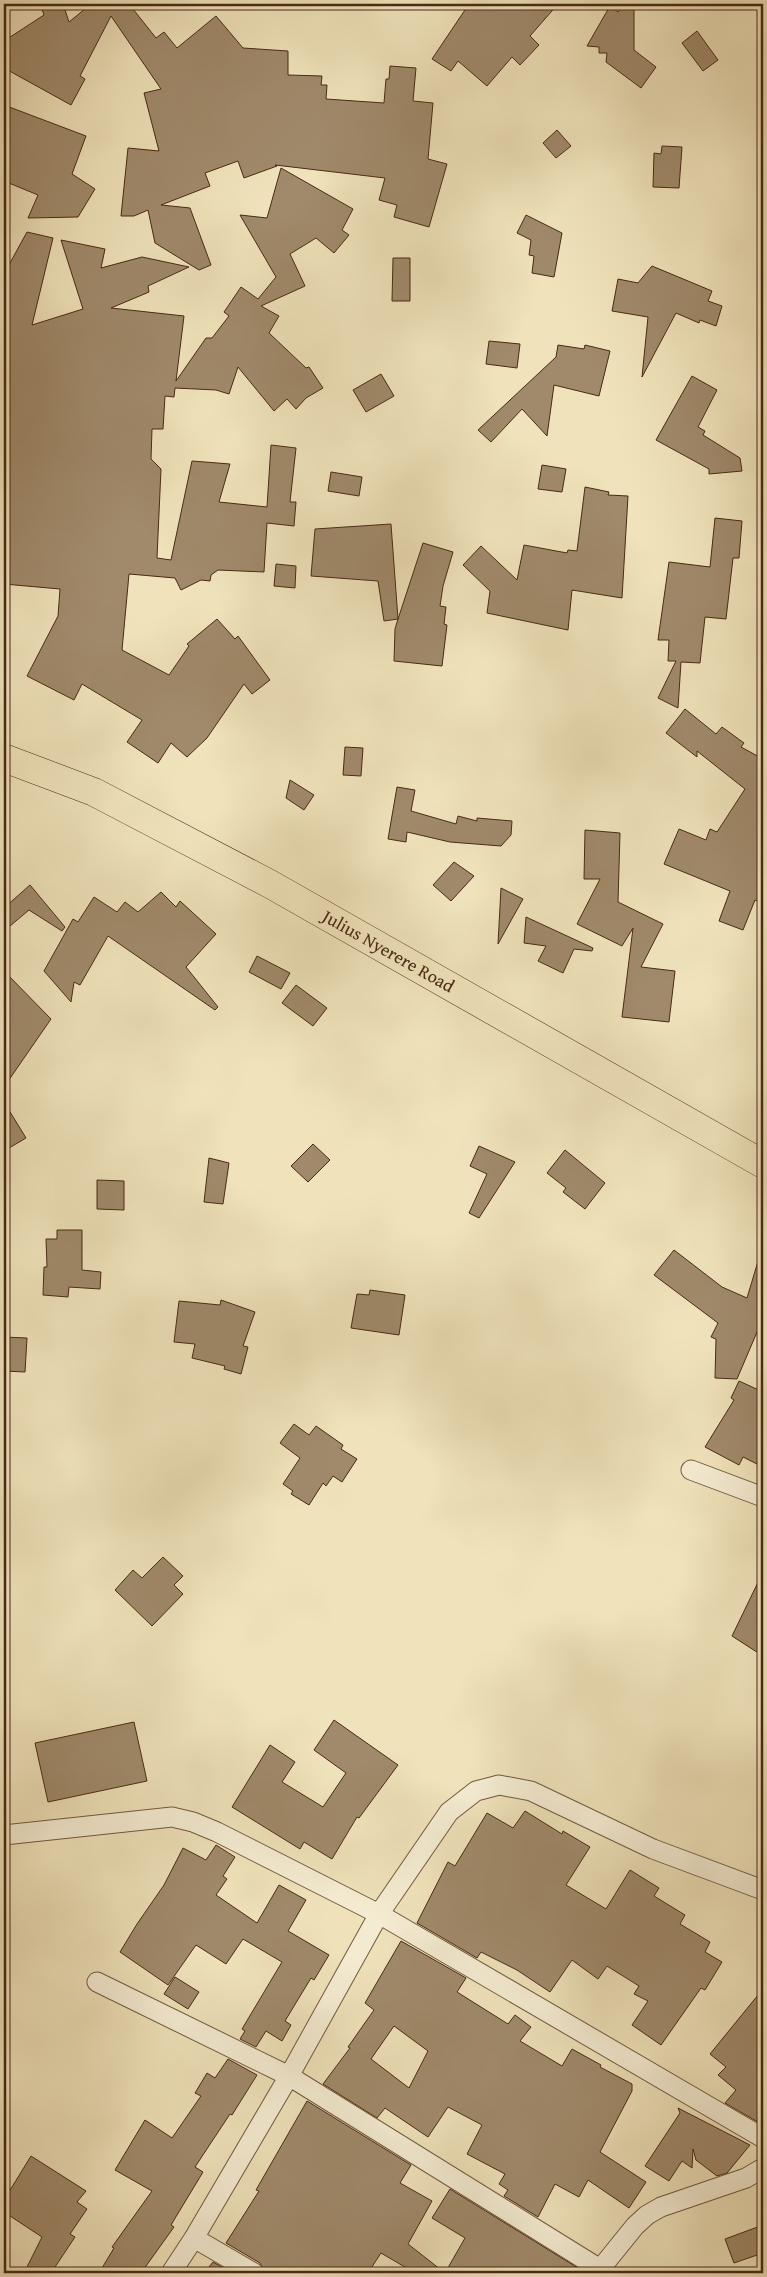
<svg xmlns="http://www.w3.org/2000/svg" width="767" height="2277" font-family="'Gentium Book Plus',serif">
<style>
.building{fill:#a08a6b;stroke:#492915;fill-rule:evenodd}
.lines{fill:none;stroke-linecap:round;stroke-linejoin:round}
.street-casing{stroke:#73583e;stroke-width:21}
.highway-casing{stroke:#492915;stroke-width:29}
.street{stroke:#f5edd3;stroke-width:19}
.highway{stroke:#f0e3bb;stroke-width:28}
.labels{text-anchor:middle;stroke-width:4;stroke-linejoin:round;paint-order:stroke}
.street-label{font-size:18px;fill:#492915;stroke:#f5edd3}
</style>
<rect width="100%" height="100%" fill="#f0e3bb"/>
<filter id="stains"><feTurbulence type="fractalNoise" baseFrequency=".004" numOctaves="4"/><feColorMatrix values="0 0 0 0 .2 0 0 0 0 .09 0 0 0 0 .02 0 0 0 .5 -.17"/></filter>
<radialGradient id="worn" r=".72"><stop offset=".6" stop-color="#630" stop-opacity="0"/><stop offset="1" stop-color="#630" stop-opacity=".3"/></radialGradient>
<path class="building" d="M40 4H63L69 22 91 4H129L156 38 164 32 177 48 216 16 243 48 288 51V75L322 76 321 85H327L326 99 384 103 386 79H389L390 66 416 68 413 101 433 103 428 159 447 164 429 227 394 217 397 205 379 200 385 178 275 165 277 166 244 178 238 161 205 173 210 186 161 205 190 208 211 265 199 270 155 243 148 210 134 216H121L128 148 159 151 144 93 161 89 111 16 80 76 85 79 71 105 4 68V41L44 15Z
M469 4H558L530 36 539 45 520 65 512 57 487 86 458 61 451 71 432 59Z
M623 4H634V50L656 67 641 88 606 62 607 53H599V47L587 46 610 6 618 12Z
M697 31 718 60 703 71 682 43Z
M4 105 86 136 72 174 95 189 78 217 28 218 38 195 4 181Z
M557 130 571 146 556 158 543 143Z
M662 146 682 147 679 188 653 187 654 153 661 154Z
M281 168 353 209 342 230 349 235 334 253 316 238 290 254 305 286 261 306 279 316 269 333 306 368 309 367 323 388 306 398 296 409 287 399 274 411 238 367 229 394 216 390 175 388 174 397 165 396 163 429H152L151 459 161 469 157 558 171 560 192 461 230 464 219 502 267 507 271 445 296 448 290 502H296L294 526 267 523 264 572 218 570 211 575 210 581 201 580 181 590 175 578 129 574 122 650 169 675 189 646 187 644 217 619 235 639 238 636 270 680 252 694 244 684 207 738 187 757 171 743 158 763 127 742 142 720 82 684 74 700 27 676 58 616 60 589 4 584V286L10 263 27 232 53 238 32 325 83 309 61 240 105 249 101 268 142 257 189 267 148 286 149 292 111 308 184 316 176 381 206 338H212L229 316 224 312 241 287 258 299 276 277 240 215 267 218Z
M526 215 562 233 554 277 532 273 534 256 529 255 531 240 517 233Z
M393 258H410V301H392Z
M652 266 712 291 708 301 722 306 716 326 700 320 699 323 676 313 642 377 648 317 612 311 618 279 638 283Z
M489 341 520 344 517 368 486 364Z
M558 345 584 349 585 345 610 351 599 396 554 385 547 436 522 409 491 442 478 430 556 357Z
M381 374 394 396 366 412 353 390Z
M692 376 717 390 698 427 705 431 703 435 740 458 742 471 709 474V469L656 440Z
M542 465 566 469 562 492 538 489Z
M331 472 362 477 359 496 328 491Z
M585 487 609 492 608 495 628 496 622 598 572 590 568 630 487 613 490 591 463 565 481 546 517 580 524 545 567 553 568 550 577 551Z
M715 518 742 521 739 558H733L726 619 705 617 700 663 681 662 678 708 658 698 676 661H668L669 640H658L669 562 710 567Z
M391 524 398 619 423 543 453 552 443 586 440 606 446 607 444 624 447 625 442 666 394 661 395 629 398 619 384 621 378 581 311 576 315 529Z
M276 564 296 566 295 588 274 586Z
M685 709 716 734 722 727 744 743 741 747 763 759V904L755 900 743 930 719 921 730 891 664 864 679 829 706 840 710 829 717 832 745 789 697 751V757L666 733Z
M345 747 363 748 361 776 343 775Z
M290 780 314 795 304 810 286 798Z
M397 787 415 790 411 811 456 824 458 816 477 821V818L512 821 511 835 501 846 450 842 407 832 406 842 388 839Z
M585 830 620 833 618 902 663 924 641 967 675 971 669 1022 622 1017 633 928 622 946 577 924 600 879H584Z
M454 862 474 876 451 901 433 885Z
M30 885 65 927 62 931 29 910 4 931V908Z
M501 888 523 899 498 944Z
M161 892 176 907 180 901 216 934 186 967 218 1007 215 1010 108 936 80 985 74 982 71 1002 44 971 73 919 78 922 94 897 117 912 125 902 138 912Z
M526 917 593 948 592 951 574 949 563 973 538 961 546 946 524 943Z
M257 956 290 973 281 989 249 972Z
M4 971 51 1019 4 1087Z
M296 985 327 1008 313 1026 282 1003Z
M4 1102 26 1138 4 1151Z
M313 1144 330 1160 308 1182 291 1166Z
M479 1146 515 1162 479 1218 469 1213 487 1174 470 1166Z
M565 1150 605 1183 585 1209 563 1192 566 1188 547 1173Z
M209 1158 229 1163 223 1204 204 1202Z
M97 1180 124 1181V1210L97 1209Z
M57 1230H82V1270L101 1272 100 1289 69 1287 68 1297 43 1295 44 1267H47L46 1239H57Z
M674 1250 722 1287 747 1298 759 1258H763V1318L737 1379 715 1378 716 1339 711 1337 718 1323 654 1275Z
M370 1290 405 1295 399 1335 351 1328 357 1294 369 1295Z
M221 1300 255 1312 243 1346 248 1347 241 1374 224 1369 225 1366 192 1358 195 1344 174 1342 179 1301 220 1305Z
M4 1337 27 1338 25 1372 4 1371Z
M739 1381 763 1392V1467L743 1457 739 1465 705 1447 734 1400 731 1398Z
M294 1424 309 1435 316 1426 343 1445 341 1449 357 1459 342 1482 333 1476 326 1486 323 1483 309 1505 291 1494 293 1491 283 1484 300 1458 280 1443Z
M163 1557 183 1576 174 1585 183 1594 152 1626 115 1590 133 1570 142 1578Z
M763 1572V1656L732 1636Z
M334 1720 398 1765 359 1818 357 1817 332 1859 304 1842 300 1849 232 1807 270 1745 295 1762 282 1782 323 1807 346 1773 314 1750Z
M134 1722 147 1781 48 1802 35 1743Z
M525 1811 562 1834 563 1831 590 1847 566 1885 606 1909 630 1870 659 1888 654 1896 685 1915 680 1924 710 1942 705 1952 722 1962 705 1990 701 1988 661 2045 632 2025 648 2001 634 1994 639 1986 607 1966 598 1979 572 1960 550 1992 517 1970 481 1952 477 1958 417 1923 448 1862 455 1866 487 1813 513 1828Z
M216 1845 235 1857 223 1876 227 1879 216 1895 257 1923 279 1885 306 1900 288 1931 329 1955 314 1980 311 1978 285 2021 291 2025 282 2041 266 2031 256 2047 240 2039 245 2031 242 2029 282 1962 243 1939 226 1964 196 1945 168 1985 120 1952 137 1924 164 1885 183 1848 206 1860Z
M401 1941 466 1978 457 1992 508 2024 515 2015 531 2027 520 2041 562 2066 572 2049 601 2065 600 2067 632 2084V2091L600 2152 646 2182 629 2208 588 2180 579 2197 555 2184 538 2217 504 2196 508 2190 499 2184 505 2174 467 2154 482 2125 448 2107 428 2137 385 2108 377 2118 323 2084 350 2048 348 2047 374 2010 365 2003ZM394 2026 428 2051 409 2088 371 2059Z
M175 1977 199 1992 188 2009 164 1994Z
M763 1989V2125L725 2103 736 2090 718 2075 726 2067 710 2054Z
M228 2059 257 2075 232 2115 230 2114 195 2167 203 2172 171 2225 174 2227 141 2273H99L114 2248 112 2247 152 2191 115 2170 145 2120 172 2138 201 2096 195 2093 207 2073 215 2078Z
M307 2101 411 2165 400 2183 432 2201 408 2244 445 2273H415L381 2253 368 2273H265L260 2263 226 2243 259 2191 256 2190Z
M678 2108 750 2145 727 2173 717 2176 696 2160 693 2149 692 2168 682 2161 669 2181 645 2166 680 2113Z
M31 2156 86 2191 77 2202 87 2209 70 2234 75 2237 51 2273H24L42 2237 4 2212V2200Z
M450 2189 586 2273H445L465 2238 432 2218Z
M763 2225V2253L734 2263 725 2239Z
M213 2262 232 2273H204Z"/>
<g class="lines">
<g class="street-casing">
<path id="street" d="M691 1470 763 1497
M4 1835 172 1817 193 1822 217 1832 379 1914 763 2138
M97 1982 289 2076 600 2269
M194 2238 254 2273
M171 2273 194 2238 289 2076 379 1914 449 1812 476 1791 499 1785 531 1791 653 1849 763 1890
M597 2273 635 2226 647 2215 661 2207 746 2178 763 2168"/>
</g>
<g class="highway-casing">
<g id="highway">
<path id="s1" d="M4 758 94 792 270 884 763 1164"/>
</g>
</g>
<use href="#street" class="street"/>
<use href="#highway" class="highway"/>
</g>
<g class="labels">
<g class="street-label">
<text dy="6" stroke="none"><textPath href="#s1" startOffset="431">Julius Nyerere Road</textPath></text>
</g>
</g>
<rect width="767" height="2277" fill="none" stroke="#f0e3bb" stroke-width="20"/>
<rect x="5" y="5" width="757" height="2267" fill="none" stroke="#492915" stroke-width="2.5"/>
<rect x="10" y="10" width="747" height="2257" fill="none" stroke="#492915"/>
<rect width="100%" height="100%" filter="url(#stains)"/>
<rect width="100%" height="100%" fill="url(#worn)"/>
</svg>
